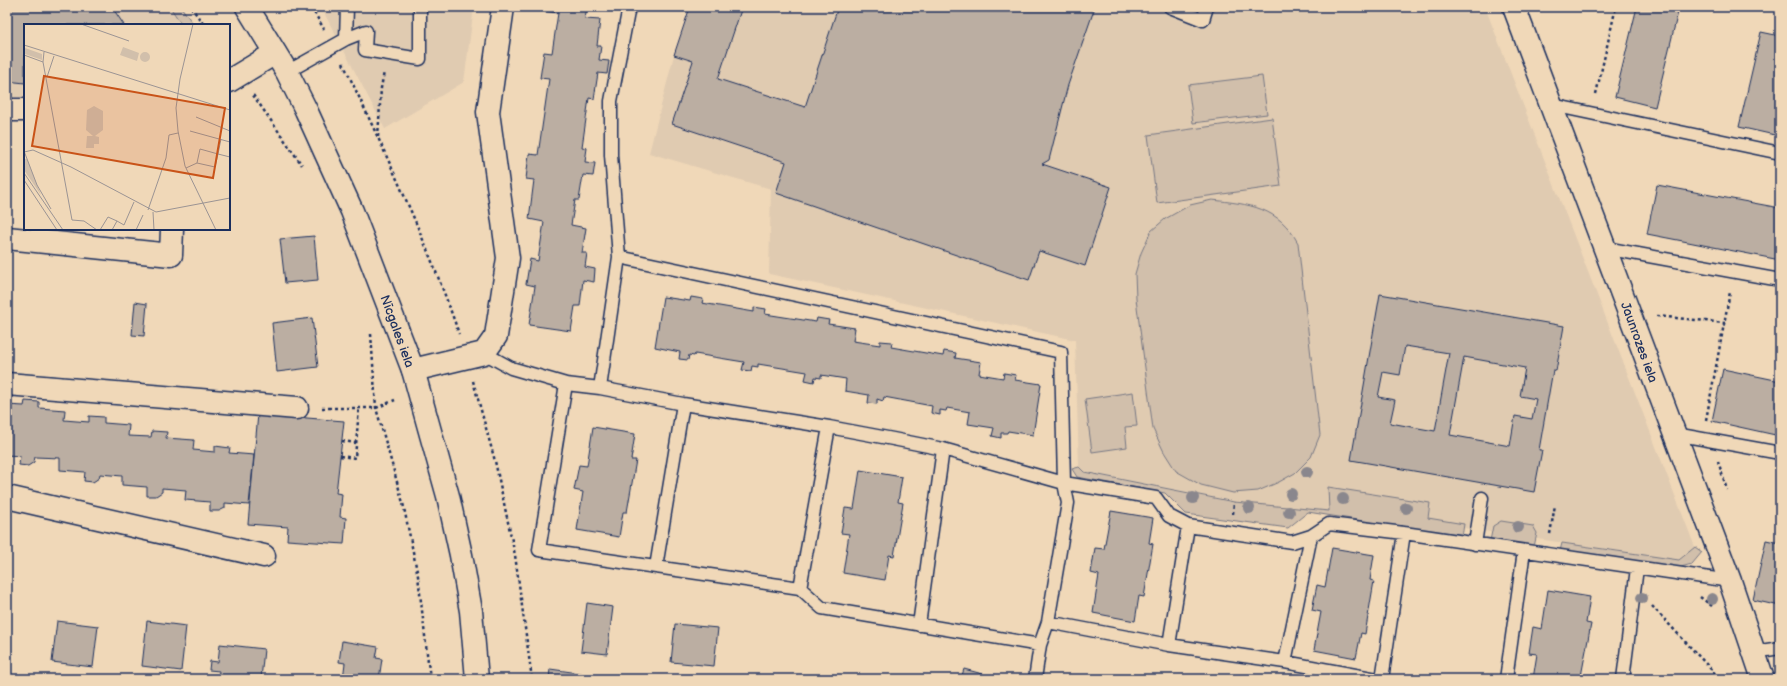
<svg xmlns="http://www.w3.org/2000/svg" width="1787" height="686" font-family="'Balsamiq Sans',sans-serif">
<style>
.built{fill:#e0cbb1}
.green{fill:#d1bfab;stroke:#767784}
.building{fill:#bbaea2;stroke:#1b2f5e;fill-rule:evenodd}
.lines{fill:none;stroke-linecap:round;stroke-linejoin:round}
.lane-casing{stroke:#1b2f5e;stroke-width:15}
.street-casing{stroke:#1b2f5e;stroke-width:25}
.secondary-casing{stroke:#1b2f5e;stroke-width:25}
.path{stroke:#1b2f5e;stroke-width:2.5;stroke-dasharray:3 3;stroke-linecap:butt}
.lane{stroke:#f0d8b8;stroke-width:12}
.street{stroke:#f0d8b8;stroke-width:22}
.secondary{stroke:#f0d8b8;stroke-width:22}
.tree{fill:#8a878d}
.labels{text-anchor:middle;stroke-width:3;stroke-linejoin:round;paint-order:stroke}
.street-label{font-size:13px;fill:#1b2f5e;stroke:#f0d8b8}
.inset-road{fill:none;stroke:#9b9494;stroke-width:1}
.view{fill:#c95318;fill-opacity:0.15;stroke:#c95318;stroke-width:2}
.inset-edge{fill:none;stroke:#1b2f5e;stroke-width:2}
</style>
<rect width="100%" height="100%" fill="#f0d8b8"/>
<filter id="ink" filterUnits="userSpaceOnUse"><feTurbulence type="fractalNoise" baseFrequency=".025" numOctaves="2"/><feDisplacementMap in="SourceGraphic" scale="8" xChannelSelector="R" yChannelSelector="G"/><feConvolveMatrix kernelMatrix="1 2 1 2 8 2 1 2 1" color-interpolation-filters="sRGB"/></filter>
<g filter="url(#ink)">
<path class="built" d="M7 7H182L195 25H25V97H7Z
M321 7H474L464 82 385 129Z
M690 7H1485L1695 547 1679 560 1463 528 1234 502 1084 472 1079 467 1075 340 769 274 771 189 649 153 674 55Z"/>
<path class="green" d="M170 7H181L194 25H182Z
M1262 76 1267 114 1193 123 1188 85Z
M1272 118 1281 186 1157 203 1148 135Z
M1212 200C1249 204 1279 207 1298 243L1320 435 1311 457 1295 473 1279 482 1258 491 1233 493 1201 485 1176 471 1164 452 1153 429 1136 299 1135 274 1141 253 1151 231 1165 219 1190 205Z
M1133 392 1137 426 1125 427 1127 447 1092 452 1085 399Z
M1079 467 1084 472 1234 502 1329 511 1328 487 1430 503 1428 518 1464 524 1462 537 1308 512 1288 528 1186 514 1165 493 1077 477 1072 469Z
M1501 521 1533 526 1537 533 1534 547 1490 541 1493 526Z
M1562 543 1679 560 1695 547 1702 552 1692 564 1677 568 1560 551Z"/>
<path class="building" d="M7 7H112L124 25H25V83L7 81Z
M543 7H587L585 19 600 20 597 46H601L599 60 609 61 607 74 598 73 594 99 589 98 582 147 587 148 585 162 595 163 593 176 583 175 579 200H575L571 225 586 228 582 253H587L585 267 595 269 594 282 583 280 580 306H575L571 331 529 325 535 286 526 284 530 259 538 261 544 222 529 219 534 180 526 179 529 154 538 155 549 79 540 78 544 52 552 53 558 13 543 11Z
M690 7H742L718 79 805 107 838 7H1095L1068 85 1049 160 1042 164 1111 187 1085 266 1039 251 1029 280 776 193 786 162 672 124 693 61 674 55Z
M1637 7H1655L1678 12 1655 107 1615 97Z
M1761 32 1780 36 1779 136 1739 127Z
M1657 185 1780 208V260L1647 234Z
M314 236 318 280 285 283 280 239Z
M1380 294 1564 326 1556 371 1553 370 1539 450H1542L1534 492 1351 460ZM1405 346 1449 353 1435 431 1390 423 1395 400 1378 397 1383 372 1400 375ZM1464 357 1525 368 1520 396 1536 399 1532 419 1515 416 1510 446 1450 435Z
M663 297 690 301 691 297 703 299 702 303 754 312V307L766 309 765 314 816 322 817 318 829 320 828 324 855 328 853 341 880 345V341L892 342 891 347 943 356 944 351 956 353 955 358 981 362 979 374 1003 378 1004 373 1016 375 1015 380 1041 384 1033 435 1008 431 1007 433H1001V438L992 436 994 428 968 424 970 412 947 408 946 411 940 410V415L931 413 932 406 884 397 883 401 877 399V404L868 403 869 395 845 391 846 379 821 375V378L815 377 814 382 805 380 807 372 758 364V367L752 366 751 371 742 370 744 362 695 354 694 356 689 355 688 360 679 359 680 352 655 347Z
M135 302 147 304 144 336 132 335Z
M312 318 318 367 277 372 272 323Z
M1723 369 1780 381V436L1712 421Z
M25 401 39 402V408L65 410 64 420 89 422V416L104 417V423L129 425 128 436 151 437 152 431 167 432 166 438 194 440 193 450 215 452V446L230 448 229 453 254 455 249 505 225 503V508L219 511H210V502L185 500 186 490 162 488V492L156 496H147V487L122 485V476L100 474 99 478 93 482 84 481 85 472 60 470V458L35 457 34 462 28 466 19 465 20 456 7 455V405L24 406Z
M258 414 344 421 336 493 342 494 340 517 346 518 344 544 287 540 288 527 248 524Z
M593 427 635 434 631 460H636L627 512H623L619 537 577 530 583 492 574 490 579 465 587 466Z
M860 470 902 477 898 502 903 503 894 556 889 555 885 580 843 573 849 534 841 533 845 508 854 509Z
M1111 511 1153 518 1149 543 1153 544 1144 597 1139 596 1135 621 1093 613 1099 575 1091 573 1095 548 1104 549Z
M1766 540 1780 543V606L1753 600Z
M1332 548 1374 555 1370 580 1374 581 1365 634 1361 633 1356 658 1314 650 1321 612 1312 610 1317 585 1325 587Z
M1548 590 1590 597 1586 623 1591 624 1581 676 1577 675 1576 679H1533L1537 654 1529 653 1533 627 1542 629Z
M587 603 613 607 607 654 581 651Z
M57 621 98 626 93 667 52 662Z
M147 621 186 626 181 671 142 666Z
M675 624 718 628 714 666 671 662Z
M342 641 378 647 376 658 382 659 379 679H343L345 663 339 662Z
M220 644 264 649 261 679H218L219 671 209 670 210 661 218 662Z
M550 669 593 675 592 679H549Z
M964 669 1001 679H961Z"/>
<g class="lines">
<g class="lane-casing">
<path id="lane" d="M1170 7 1203 20 1207 7
M346 39 347 7
M287 72 346 39 366 31 365 50 420 59V7
M1552 105 1780 153
M1605 248 1780 280
M619 257 611 155V101L629 7
M484 353 511 368 566 384 600 388 683 404 829 427 893 439 943 449 1064 483 1156 498 1169 516 1188 526 1292 542 1311 536 1329 524 1404 533 1730 581
M566 384 539 550 800 588 822 608 1040 645
M600 388 619 257 1061 352 1064 483 1068 503 1048 622 1040 645 1035 679
M1675 434 1780 453
M1475 544 1482 498
M656 567 683 404
M800 588 829 427
M1048 622 1169 645 1285 662 1377 679
M919 625 943 449
M1169 645 1188 526
M1754 652 1780 648
M1285 662 1311 536
M1382 679 1404 533
M1506 679 1524 551
M1623 679 1637 568"/>
</g>
<g class="street-casing">
<path id="street" d="M1514 7 1730 581 1763 679
M229 81 275 53
M7 110H25
M7 238 171 255 172 229
M413 370 484 353 496 336 508 258 488 112 503 7
M7 384 297 408
M7 497 264 556"/>
</g>
<g class="secondary-casing">
<path id="secondary" d="M247 7 287 72 306 110 352 211 413 370 448 496 461 555 471 611 477 679"/>
</g>
<path class="path" d="M191 7 204 25
M311 7 324 29
M343 63C385 152 427 241 459 334
M1596 94 1616 7
M253 95 302 165
M378 137 381 88 384 72
M1657 316 1725 323
M371 334 376 408 403 503 418 576 430 679
M473 381 495 461 515 555 532 679
M322 408H376L395 400
M1706 420 1730 292
M342 441 356 443
M340 456 355 458 359 408
M1718 461 1727 490
M1233 514 1234 502
M1550 534 1555 505
M1700 597 1712 606
M1652 606 1720 679"/>
<use href="#lane" class="lane"/>
<use href="#street" class="street"/>
<use href="#secondary" class="secondary"/>
</g>
<g class="tree">
<circle cx="1307" cy="472" r="6"/>
<circle cx="1291" cy="494" r="6"/>
<circle cx="1193" cy="498" r="6"/>
<circle cx="1343" cy="499" r="6"/>
<circle cx="1249" cy="508" r="6"/>
<circle cx="1406" cy="508" r="6"/>
<circle cx="1289" cy="512" r="6"/>
<circle cx="1518" cy="527" r="6"/>
<circle cx="1642" cy="598" r="6"/>
<circle cx="1712" cy="599" r="6"/>
</g>
</g>
<g class="labels">
<g class="street-label">
<text transform="translate(398 331) rotate(70)" y="5">Nīcgales iela</text>
<text transform="translate(1640 342) rotate(70)" y="5">Jaunrozes iela</text>
</g>
</g>
<g transform="translate(24 24)">
<rect width="206" height="206" fill="#f0d8b8"/>
<path d="M99 23 115 29 113 37 96 31ZM1 24 18 30V36L1 30ZM116 33a5 5 0 1 1 10 0a5 5 0 1 1-10 0ZM70 82 79 87V106L71 112 75 113V120H70V124H62L63 112H69L62 106 63 86ZM0 135H3L17 171 0 146Z" fill="#d1bfab"/>
<path class="inset-road" d="M57 0 105 17M169 0 156 55 152 84 154 107 161 142 192 206M0 21 206 86M20 28 19 38 48 196 60 197 73 206M0 31 19 38M23 53 30 32M172 93 206 107M166 107 206 118M197 115 194 130 191 143 173 139 176 125 194 130 206 133M0 127 13 161 27 185M0 128 9 126 47 143 132 188 206 174M162 144 173 139M0 149 39 206M0 156 33 206M124 186 142 134 145 111 154 109M129 188 130 206M76 206 84 193 93 197M88 206 93 197 100 201 110 178M112 206 119 191"/>
<path class="view" d="M20 52 201 84 189 154 8 122Z"/>
<rect width="206" height="206" class="inset-edge"/>
</g>
<rect width="1787" height="686" fill="none" stroke="#f0d8b8" stroke-width="24"/>
<rect x="12" y="12" width="1763" height="662" fill="none" stroke="#1b2f5e" stroke-width="1.5" filter="url(#ink)"/>
</svg>
